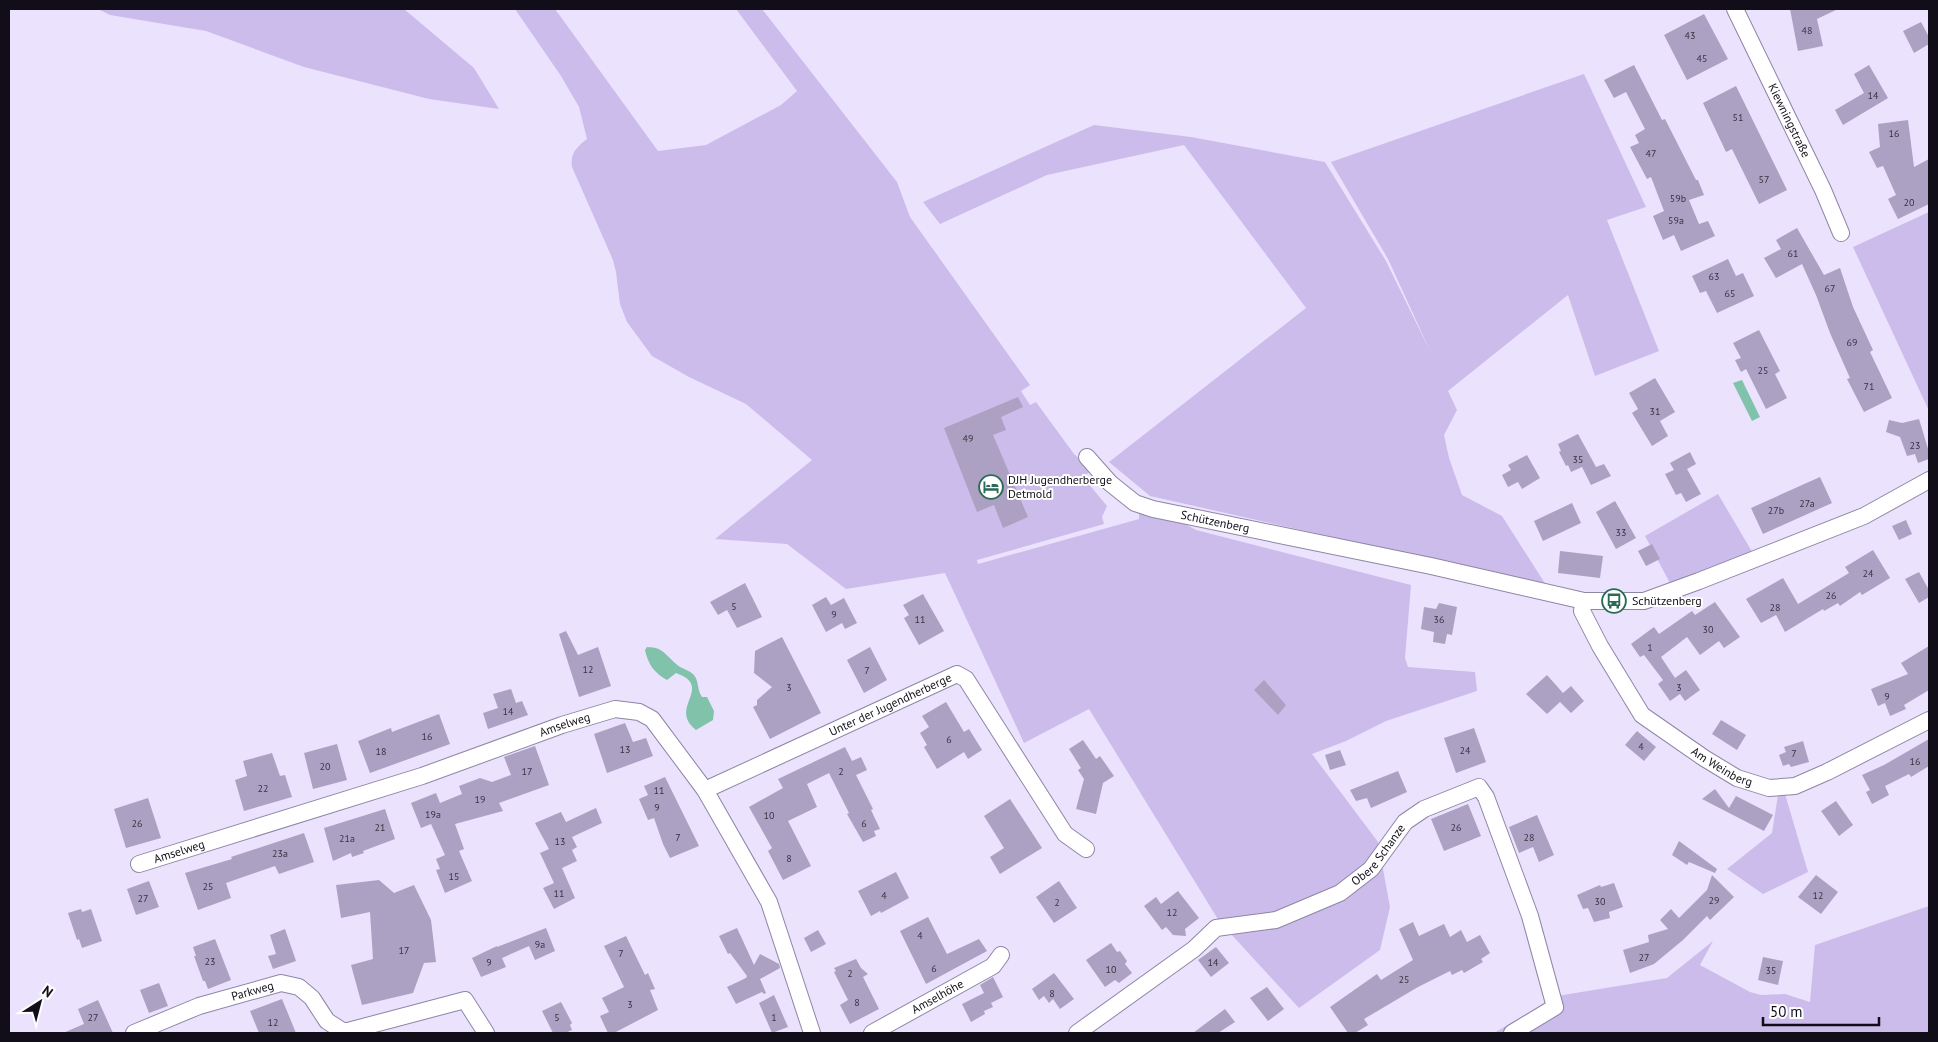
<svg xmlns="http://www.w3.org/2000/svg" width="1938" height="1042" font-family="'PT Sans',sans-serif">
<style>
.green{fill:#ccbceb}
.water{fill:#81c2ab}
.building{fill:#aca1c2}
.lines{fill:none;stroke-linecap:round;stroke-linejoin:round}
.minor-casing{stroke:#8f85a5;stroke-width:18}
.minor{stroke:#fff;stroke-width:16}
.labels{text-anchor:middle;stroke-width:4;stroke-linejoin:round;paint-order:stroke}
.number-label{font-size:10px;fill:#383343}
.street-label{font-size:12px;fill:#120e19;stroke:#fff}
.poi-label{font-size:12px;fill:#120e19;stroke:#fff;text-anchor:start}
</style>
<rect width="100%" height="100%" fill="#ebe2fe"/>
<path class="green" d="M98 9H404L474 68 499 109 429 99 304 67 206 31 110 15Z
M515 9H555L658 151 706 145 781 105 797 91 736 9H762L897 182 910 217 1030 385 1021 391 1030 405 1036 402 1074 454 1092 470 1083 477 1107 506 1102 517 1104 524 977 560 978 564 1139 519V499L1196 530 1411 585 1405 658 1408 667 1475 672 1477 691 1386 721 1346 741 1312 754 1378 842 1390 907 1380 950 1299 1008 1219 921 1089 709 1024 743 945 573 846 589 787 544 715 539 812 460 746 404 689 377 652 356 627 322 620 304 616 272 613 260 572 167C570 153 577 147 587 139L579 107 561 76Z
M1584 74 1646 207 1607 220 1659 351 1595 376 1568 295 1448 391 1457 410 1444 435 1449 458 1462 495 1502 516 1546 585 1150 496 1109 462 1306 308 1184 145 1047 175 940 224 923 202 1094 125 1191 137 1325 162 1386 261 1431 353 1388 259 1331 162Z
M1929 212V411L1853 247Z
M1718 494 1754 555 1671 585 1645 536Z
M1785 794 1808 872 1763 894 1727 869 1772 833 1778 795Z
M1929 906V1033H1494L1557 996 1667 978 1713 941 1700 965 1750 992 1761 995 1785 994 1810 1002 1815 945Z"/>
<path class="water" d="M1742 380 1760 417 1752 421 1733 383Z
M647 647C665 647 667 658 680 667 684 669 690 671 694 675 699 681 697 690 702 697H707L714 711 713 720 696 730C667 708 715 687 676 673L667 680C654 673 648 664 645 650Z"/>
<path class="building" d="M1790 9H1838L1817 19 1823 46 1798 51Z
M1704 14 1728 59 1687 80 1664 35Z
M1921 22 1929 37V44L1914 53 1903 31Z
M1634 65 1662 120 1665 119 1696 180H1698L1704 195 1689 200 1699 224 1708 221 1715 236 1681 251 1674 235 1663 240 1653 216 1664 211 1651 177 1647 179 1630 147 1639 143 1635 135 1645 129 1626 92 1614 98 1604 80Z
M1869 65 1888 98 1843 125 1835 110 1864 93 1854 74Z
M1736 86 1787 190 1759 204 1732 149 1726 152 1703 103Z
M1908 120 1914 167 1929 159V204L1898 219 1888 199 1896 195 1883 166 1877 168 1869 152 1880 147 1878 124Z
M1797 228 1824 275 1840 268 1853 307 1873 350 1870 352 1892 398 1864 412 1847 379 1850 378 1830 333 1816 295 1802 264 1776 278 1764 258 1781 249 1776 240Z
M1728 259 1736 276 1743 273 1754 296 1717 313 1706 291 1700 293 1692 276Z
M1759 330 1780 371 1775 374 1787 398 1766 409 1746 369 1741 372 1735 360 1741 358 1733 343Z
M1655 378 1675 412 1660 421 1668 436 1652 446 1632 413 1638 409 1629 393Z
M1018 397 1023 407 1001 417 1006 430 993 435 1028 517 1003 528 994 505 977 512 944 428Z
M1919 419 1929 452V459L1918 463 1915 454 1907 456 1900 437 1886 432 1889 420 1902 423Z
M1578 434 1596 467 1604 464 1611 476 1591 485 1582 467 1571 472 1568 465 1566 466 1559 452 1561 451 1558 444Z
M1690 452 1696 464 1687 469 1701 494 1686 502 1681 493 1676 495 1665 474 1674 470 1670 463Z
M1527 455 1540 478 1522 489 1518 482 1508 487 1502 475 1511 470 1508 465Z
M1820 477 1832 503 1763 534 1751 508Z
M1615 501 1636 538 1616 549 1596 512Z
M1572 503 1581 523 1543 541 1534 521Z
M1906 520 1912 534 1899 540 1892 526Z
M1652 544 1660 559 1646 566 1638 551Z
M1873 550 1890 578 1862 595 1860 592 1840 606 1838 603 1824 611 1823 609 1785 632 1776 615 1761 623 1746 599 1783 578 1798 604 1849 573 1845 567Z
M1560 551 1603 556 1600 578 1558 573Z
M1919 572 1929 590V597L1919 603 1905 579Z
M745 583 762 617 737 628 727 610 718 615 710 602Z
M923 594 944 631 919 645 904 618 909 615 903 605Z
M826 597 831 605 844 598 857 623 845 629 842 623 826 632 812 605Z
M1715 602 1740 637 1724 648 1719 641 1700 655 1687 637 1661 657 1675 678 1686 670 1700 690 1685 701 1680 694 1670 701 1658 684 1663 680 1644 655 1640 657 1631 644 1654 627 1659 634 1692 611 1695 615Z
M1439 603 1457 607 1452 635 1447 634 1445 644 1433 642 1434 632 1421 629 1424 607 1436 609Z
M566 631 578 655 598 647 611 686 579 697 559 634Z
M782 637 821 713 770 739 753 707 757 705V700L772 687 754 673 755 651Z
M1929 646V690L1904 705 1906 709 1890 716 1885 703 1878 706 1871 689 1908 674 1901 663Z
M870 647 887 680 864 693 847 660Z
M1547 675 1563 693 1571 686 1584 701 1571 713 1560 702 1547 714 1526 694Z
M1264 680 1286 705 1278 715 1254 690Z
M511 689 516 703 522 701 528 715 488 729 483 713 498 708 493 694Z
M946 702 964 732 969 729 982 750 968 759 964 752 937 769 924 747 927 745 920 733 929 727 922 716Z
M439 714 450 744 370 773 358 741 391 728 392 732Z
M1721 720 1746 735 1737 750 1712 734Z
M625 723 633 742 646 738 653 756 607 773 594 734Z
M1474 728 1486 762 1456 773 1444 738Z
M1637 731 1656 747 1644 761 1625 745Z
M1929 739V766L1911 777 1909 774 1885 786 1889 795 1872 804 1866 792 1870 790 1862 775 1884 765Z
M1083 740 1096 759 1100 756 1114 776 1103 783 1096 814 1076 809 1084 779 1078 770 1081 768 1069 749Z
M1803 741 1809 762 1791 767 1789 764 1783 766 1779 755 1786 752 1784 747Z
M337 744 347 780 313 789 304 753Z
M535 746 549 785 499 803 503 811 455 824 464 849 459 851 472 881 445 893 436 870 440 869 436 859 445 855 431 824 421 828 411 803 436 793 440 803 462 794 459 786 480 778 492 782 511 775 504 757Z
M845 747 852 761 861 757 867 770 856 775 873 809 871 810 880 829 874 831 876 836 863 842 847 814 849 813 829 773 807 784 817 807 788 821 811 866 783 880 768 851 772 848 749 807 783 788 778 779Z
M1340 750 1346 765 1330 770 1325 755Z
M272 753 280 776 285 775 292 797 244 811 235 780 247 776 243 761Z
M1398 771 1407 792 1371 808 1367 798 1356 801 1350 790Z
M665 777 699 846 670 858 663 844 654 818 648 820 639 799 648 795 644 786Z
M1715 789 1729 808 1736 796 1773 815 1764 831 1702 799Z
M148 798 161 838 126 848 114 809Z
M1010 799 1042 848 1000 874 990 857 1004 848 984 816Z
M1836 801 1853 825 1839 836 1821 811Z
M1468 804 1481 836 1444 851 1431 819Z
M596 808 602 823 572 837 577 847 572 850 577 861 562 868 575 898 554 909 543 888 554 883 540 853 549 849 535 823 561 812 566 822Z
M385 809 395 839 363 851 364 853 352 857 351 853 333 861 324 828Z
M1537 815 1554 855 1539 862 1533 847 1519 853 1509 827Z
M304 833 314 862 279 874 275 866 226 883 231 898 198 910 185 873 232 859 231 857Z
M1679 841 1717 869 1715 873 1689 862 1687 865 1672 855Z
M896 872 909 898 881 913 880 911 871 916 858 891Z
M1712 875 1734 897 1710 920 1707 916 1683 940 1654 964 1630 973 1623 950 1649 942 1648 935 1668 929 1660 920 1671 909 1679 918 1707 890Z
M1816 875 1838 892 1821 914 1798 897Z
M379 880 394 893 414 885 431 920 436 962 424 963 413 993 362 1005 351 965 373 959 370 912 341 918 336 885Z
M149 881 159 907 136 915 127 889Z
M1059 881 1077 908 1054 923 1036 897Z
M1614 883 1623 907 1609 912 1610 918 1594 922 1588 908 1583 909 1577 895 1600 885 1601 887Z
M1178 891 1199 918 1185 929 1186 936 1173 935 1166 927 1162 930 1144 906 1156 897 1161 904Z
M81 909 82 912 91 909 102 941 82 948 79 939 77 940 68 913Z
M928 917 947 954 979 939 987 951 926 984 900 931Z
M1413 922 1419 936 1444 924 1450 937 1461 930 1467 942 1480 935 1490 953 1481 959 1483 962 1464 973 1462 970 1452 975 1450 971 1418 987 1364 1019 1368 1025 1355 1033H1348L1330 1007 1377 974 1381 980 1413 960 1399 929Z
M546 928 555 951 535 960 529 946 502 958 506 967 481 977 472 958 497 946V947Z
M737 928 754 965 760 954 779 964 780 968 760 979 766 993 764 994 762 992 736 1004 727 987 746 978 747 976 730 953 728 954 719 936Z
M285 929 296 961 273 969 268 956 276 954 270 935Z
M818 930 826 944 811 952 804 938Z
M626 936 645 975 648 973 655 989 650 990 658 1010 614 1033H608L600 1016 609 1012 602 998 624 987 604 946Z
M215 939 231 980 208 989 205 981H203L194 956H196L193 947Z
M1111 943 1117 952 1120 951 1127 961 1125 964 1132 973 1119 983 1115 980 1105 987 1086 960Z
M1216 947 1229 963 1211 977 1198 960Z
M1763 957 1783 961 1778 985 1758 980Z
M856 959 861 968 868 974 863 977 879 1009 850 1024 840 1005 848 1000 834 972 836 971 834 968Z
M1054 973 1074 999 1060 1009 1053 999 1049 1003 1044 996 1039 1000 1032 989Z
M993 977 1003 997 991 1003 993 1007 984 1011 985 1014 971 1022 962 1004 984 993 980 985Z
M159 983 168 1006 149 1013 140 990Z
M1267 987 1284 1009 1268 1021 1250 998Z
M774 995 788 1027 772 1033 759 1003Z
M282 999 296 1033H259L250 1011Z
M98 1000 113 1033H63L84 1024 78 1009Z
M561 1002 572 1023 570 1025 572 1030 565 1033H553L542 1011Z
M1225 1009 1235 1022 1218 1033H1193Z"/>
<g class="lines">
<g class="minor-casing">
<g id="minor">
<path id="s1" d="M1735 9 1823 190 1841 233"/>
<path id="s2" d="M1087 457 1110 483 1135 503 1153 509 1431 566 1584 601H1644L1699 581 1864 516 1929 480"/>
<path id="s3" d="M1584 601 1582 611 1600 646 1642 715 1704 758 1737 778 1769 788 1795 786 1827 772 1929 720"/>
<path id="s4" d="M705 790 957 674 966 679 1065 834 1086 849"/>
<path id="s5" d="M139 864 422 776 562 725 615 709 639 712 652 719 705 790 769 902 812 1033"/>
<path id="s6" d="M134 1033 199 1006 281 983 299 987 312 998 327 1021 344 1032 465 1000 486 1033"/>
<path id="s7" d="M872 1033 993 966 1001 955"/>
<path id="s8" d="M1077 1033 1194 949 1216 928 1276 920 1340 893 1371 869 1405 822 1424 809 1479 787 1486 797 1530 916 1555 1007 1512 1033"/>
</g>
</g>
<use href="#minor" class="minor"/>
</g>
<defs>
<g id="hotel-ring" transform="scale(1.25)"><circle r="9.5" fill="#fff" stroke="#2b6a57" stroke-width="1.5"/><path d="M-6-4.5h1.5V1H6V5H4.5V3h-9V5H-6ZM-4 0a1.8 1.8 0 1 1 3.6 0ZM.5 0V-2.5h3Q6-2.5 6 0Z" fill="#2b6a57"/></g>
<g id="bus-ring" transform="scale(1.25)"><circle r="9.5" fill="#fff" stroke="#2b6a57" stroke-width="1.5"/><path d="M-5-6H5V4H4V6H2V4H-2V6H-4V4H-5ZM-3.5-4V0h7V-4ZM-3.5 1.2v1.5H-2V1.2ZM2 1.2v1.5H3.5V1.2Z" fill="#2b6a57"/></g>
</defs>
<g fill-rule="evenodd">
<use href="#hotel-ring" x="991" y="487"/>
<use href="#bus-ring" x="1614" y="601"/>
</g>
<g class="labels">
<g class="number-label">
<text x="1807" y="34">48</text>
<text x="1690" y="39">43</text>
<text x="1702" y="62">45</text>
<text x="1873" y="99">14</text>
<text x="1738" y="121">51</text>
<text x="1894" y="137">16</text>
<text x="1651" y="157">47</text>
<text x="1764" y="183">57</text>
<text x="1678" y="202">59b</text>
<text x="1909" y="206">20</text>
<text x="1676" y="224">59a</text>
<text x="1793" y="257">61</text>
<text x="1714" y="280">63</text>
<text x="1830" y="292">67</text>
<text x="1730" y="297">65</text>
<text x="1852" y="346">69</text>
<text x="1763" y="374">25</text>
<text x="1869" y="390">71</text>
<text x="1655" y="415">31</text>
<text x="968" y="442">49</text>
<text x="1915" y="449">23</text>
<text x="1578" y="463">35</text>
<text x="1807" y="507">27a</text>
<text x="1776" y="514">27b</text>
<text x="1621" y="536">33</text>
<text x="1868" y="577">24</text>
<text x="1831" y="599">26</text>
<text x="734" y="610">5</text>
<text x="1775" y="611">28</text>
<text x="834" y="618">9</text>
<text x="920" y="623">11</text>
<text x="1439" y="623">36</text>
<text x="1708" y="633">30</text>
<text x="1650" y="651">1</text>
<text x="588" y="673">12</text>
<text x="867" y="674">7</text>
<text x="789" y="691">3</text>
<text x="1679" y="691">3</text>
<text x="1887" y="700">9</text>
<text x="508" y="715">14</text>
<text x="427" y="740">16</text>
<text x="949" y="743">6</text>
<text x="1641" y="750">4</text>
<text x="625" y="753">13</text>
<text x="1465" y="754">24</text>
<text x="381" y="755">18</text>
<text x="1794" y="757">7</text>
<text x="1915" y="765">16</text>
<text x="325" y="770">20</text>
<text x="527" y="775">17</text>
<text x="841" y="775">2</text>
<text x="263" y="792">22</text>
<text x="659" y="794">11</text>
<text x="480" y="803">19</text>
<text x="657" y="811">9</text>
<text x="433" y="818">19a</text>
<text x="769" y="819">10</text>
<text x="137" y="827">26</text>
<text x="864" y="827">6</text>
<text x="380" y="831">21</text>
<text x="1456" y="831">26</text>
<text x="678" y="841">7</text>
<text x="1529" y="841">28</text>
<text x="347" y="842">21a</text>
<text x="560" y="845">13</text>
<text x="280" y="857">23a</text>
<text x="789" y="862">8</text>
<text x="454" y="880">15</text>
<text x="208" y="890">25</text>
<text x="559" y="897">11</text>
<text x="884" y="899">4</text>
<text x="1818" y="899">12</text>
<text x="143" y="902">27</text>
<text x="1714" y="904">29</text>
<text x="1600" y="905">30</text>
<text x="1057" y="906">2</text>
<text x="1172" y="916">12</text>
<text x="920" y="939">4</text>
<text x="540" y="948">9a</text>
<text x="404" y="954">17</text>
<text x="621" y="957">7</text>
<text x="1644" y="961">27</text>
<text x="210" y="965">23</text>
<text x="489" y="966">9</text>
<text x="1213" y="966">14</text>
<text x="934" y="972">6</text>
<text x="1111" y="973">10</text>
<text x="1771" y="974">35</text>
<text x="850" y="977">2</text>
<text x="1404" y="983">25</text>
<text x="1052" y="997">8</text>
<text x="857" y="1006">8</text>
<text x="630" y="1008">3</text>
<text x="93" y="1021">27</text>
<text x="557" y="1021">5</text>
<text x="774" y="1021">1</text>
<text x="273" y="1026">12</text>
</g>
<g class="street-label">
<text dy="4" stroke="none"><textPath href="#s1" startOffset="124">Kiewningstraße</textPath></text>
<text dy="4" stroke="none"><textPath href="#s2" startOffset="149">Schützenberg</textPath></text>
<text dy="4" stroke="none"><textPath href="#s4" startOffset="204">Unter der Jugendherberge</textPath></text>
<text dy="4" stroke="none"><textPath href="#s5" startOffset="448">Amselweg</textPath></text>
<text dy="4" stroke="none"><textPath href="#s3" startOffset="226">Am Weinberg</textPath></text>
<text dy="4" stroke="none"><textPath href="#s5" startOffset="42">Amselweg</textPath></text>
<text dy="4" stroke="none"><textPath href="#s8" startOffset="359">Obere Schanze</textPath></text>
<text dy="4" stroke="none"><textPath href="#s6" startOffset="126">Parkweg</textPath></text>
<text dy="4" stroke="none"><textPath href="#s7" startOffset="75">Amselhöhe</textPath></text>
</g>
<g class="poi-label">
<text x="1008" y="484">DJH Jugendherberge<tspan x="1008" dy="14">Detmold</tspan></text>
<text x="1632" y="605">Schützenberg</text>
</g>
</g>
<rect width="1938" height="1042" fill="none" stroke="#120e19" stroke-width="20"/>
<g transform="translate(40 1002) rotate(36)" stroke="#ffffff" stroke-width="4" paint-order="stroke">
<path d="M0-4L9 19L0 12L-9 19Z" fill="#120e19"/>
<text y="-8" font-size="14" font-weight="bold" text-anchor="middle" fill="#120e19">N</text>
</g>
<path d="M1763 1017v8h116v-8" fill="none" stroke="#120e19" stroke-width="2.5"/>
<text x="1770" y="1017" font-size="15" fill="#120e19" stroke="#ffffff" stroke-width="4" paint-order="stroke">50 m</text>
</svg>
